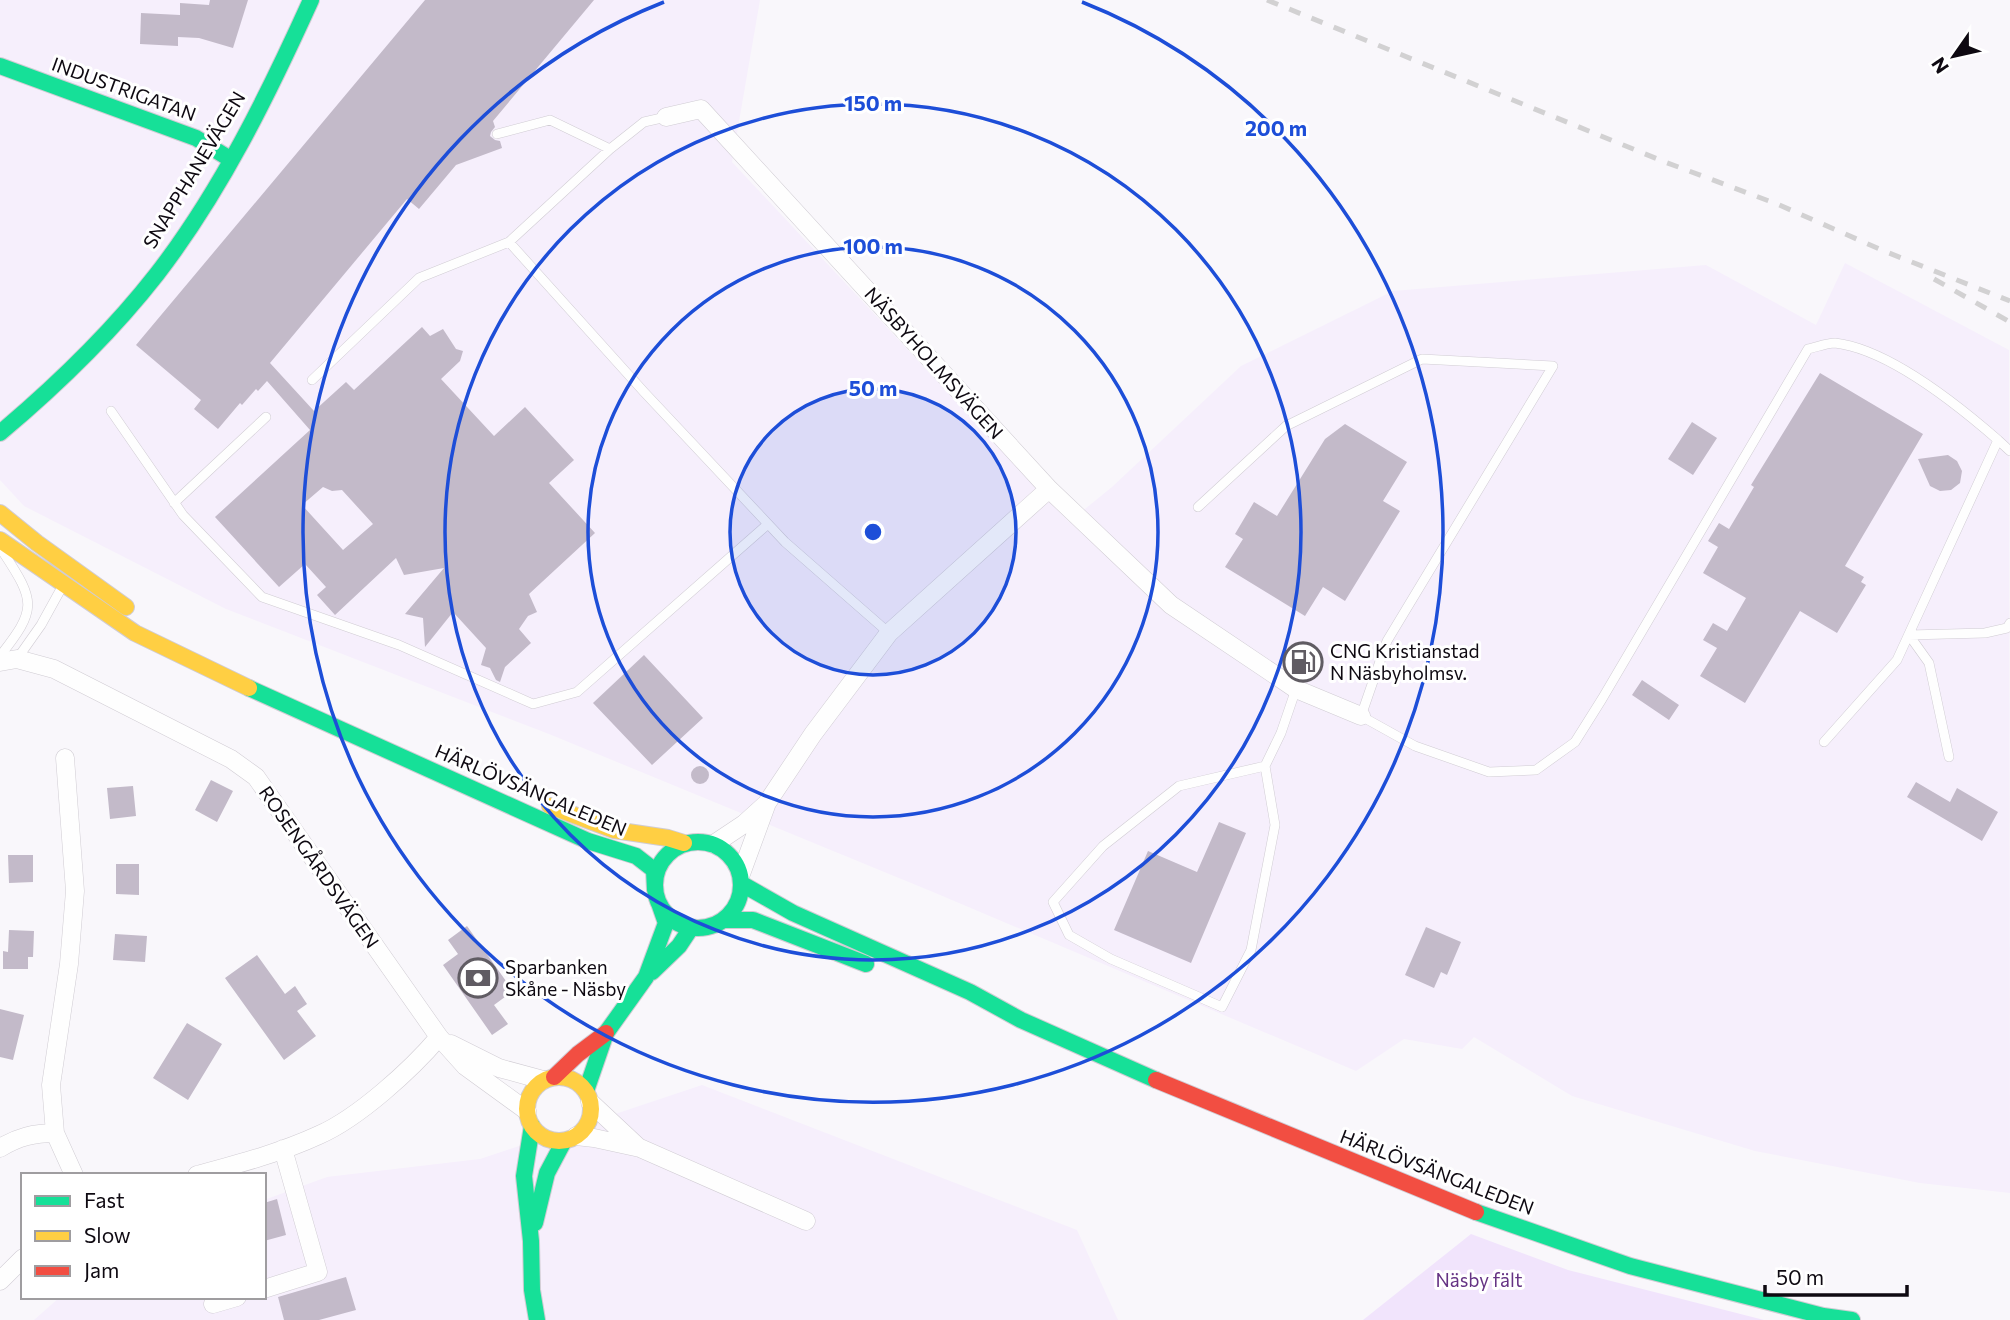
<svg xmlns="http://www.w3.org/2000/svg" width="2010" height="1320" font-family="Commissioner,sans-serif">
<style>
.built{fill:#f6effc}
.green{fill:#f1e4fc}
.building{fill:#c3bac9;fill-rule:evenodd}
.lines{fill:none;stroke-linecap:round;stroke-linejoin:round}
.lane-casing{stroke:#d0ccd3;stroke-width:10}
.street-casing{stroke:#d0ccd3;stroke-width:19}
.fast-casing{stroke:#d0ccd3;stroke-width:18}
.slow-casing{stroke:#d0ccd3;stroke-width:18}
.jam-casing{stroke:#d0ccd3;stroke-width:18}
.lane{stroke:#fefefe;stroke-width:9}
.street{stroke:#fefefe;stroke-width:18}
.fast{stroke:#16e098;stroke-width:16}
.slow{stroke:#ffcf43;stroke-width:16}
.jam{stroke:#f24e42;stroke-width:16}
.rail{stroke:#d2d1d2;stroke-width:5;stroke-dasharray:12 12;stroke-linecap:butt}
.ring{fill:none;stroke:#1d4ed8;stroke-width:3.5}
.labels{text-anchor:middle;stroke-width:6;stroke-linejoin:round;paint-order:stroke}
.street-label{font-size:19px;fill:#0e0911;stroke:#fff}
.poi-label{font-size:19px;fill:#0e0911;stroke:#fff;text-anchor:start}
.park-label{font-size:19px;fill:#653384;stroke:#fff}
.centre{fill:#1d4ed8;stroke:#fff;stroke-width:3.5}
.ring-label{font-size:21px;text-anchor:middle;font-weight:bold;fill:#1d4ed8;stroke:#fff;stroke-width:6;stroke-linejoin:round;paint-order:stroke}
</style>
<rect width="100%" height="100%" fill="#f9f7fb"/>
<path class="built" d="M0 0H760L732 162 1069 522 1112 487 1241 366 1393 291 1706 265 1816 325 1845 263 2009 350 2010 1193 1920 1183 1755 1151 1572 1096 1474 1037 1462 1049 1404 1039 1356 1071 933 892 549 734 226 609 24 506 0 480Z
M702 1085 1077 1230 1118 1320H34L60 1297H264V1200L327 1177 480 1159Z"/>
<path class="green" d="M1471 1234 1568 1270 1764 1320H1363Z"/>
<path class="building" d="M210 0H248L233 48 199 38 178 37V46L140 44 141 13 180 15V3L209 5Z
M425 0H594L493 121 495 127 491 132 490 136 495 140 500 141 502 148 456 165 419 209 407 199 270 363 314 411 346 382 354 390 422 327 430 336 443 329 456 349 463 351 460 361 441 379 494 436 525 407 574 460 549 483 595 533 529 594 537 612 528 616 519 629 531 643 505 667 500 682 496 680 490 668 481 665 486 648 453 612 425 647 423 618 405 614 444 568 404 575 396 558 335 615 317 595 326 587 305 564 279 587 215 517 310 430 267 381 258 391 256 389 242 405 240 403 218 429 194 409 201 400 136 345ZM323 487 332 491 342 490 373 524 343 550 302 505Z
M1820 373 1923 434 1845 566 1864 577 1861 582 1866 585 1837 633 1800 611 1745 703 1700 676 1717 648 1703 640 1713 623 1727 631 1746 598 1703 573 1718 547 1708 541 1719 523 1729 529 1754 487 1751 485Z
M1692 422 1717 438 1693 475 1668 459Z
M1345 424 1407 462 1383 501 1400 511 1345 601 1323 587 1305 616 1225 567 1243 539 1235 534 1254 502 1277 516 1325 439Z
M1948 455 1957 461 1962 471 1960 483 1951 490 1940 491 1930 486 1918 459Z
M644 655 703 718 652 765 593 703Z
M1642 680 1679 705 1669 720 1632 695Z
M691 775a9 9 0 1 1 18 0a9 9 0 1 1-18 0Z
M211 780 233 791 217 822 195 810Z
M1916 782 1950 802 1957 788 1998 812 1982 841 1907 797Z
M133 786 136 816 110 819 107 788Z
M1219 822 1246 833 1191 963 1114 930 1148 851 1197 872Z
M8 855H33V882L9 883Z
M116 864H139V895L116 894Z
M467 926 513 991 494 1005 508 1024 492 1035 443 965 458 954 448 940Z
M1426 927 1461 942 1447 975 1441 972 1434 988 1405 975Z
M9 930 34 931 33 957H28V969H3V951L8 952Z
M115 934 147 936 145 962 113 960Z
M257 955 285 994 295 986 307 1004 297 1011 316 1036 284 1060 225 978Z
M0 1009 24 1015 13 1060 0 1057Z
M187 1023 222 1044 188 1100 153 1078Z
M277 1199 286 1235 264 1241V1203Z
M346 1277 356 1310 319 1320H284L278 1297Z"/>
<g class="lines">
<g class="lane-casing">
<path id="lane" d="M666 117 644 122 610 149 509 242 644 392 785 542 889 633
M497 134 550 120 610 149
M312 380 419 278 509 242
M111 411 183 515 262 597 399 645 533 704 577 692 768 524
M1998 440 2010 451
M174 503 266 417
M1198 507 1286 426 1422 359 1553 366 1387 641 1361 716 1415 746 1489 772 1536 770 1575 742 1602 699 1808 349C1817 347 1827 343 1835 343 1888 349 1959 406 1998 440L1897 660 1824 742
M0 656C37 609 36 602 3 552
M17 659 41 625 62 587
M1949 757 1929 663 1909 635 1985 633 2007 628 2010 623
M1265 766 1179 786 1103 846 1053 902 1069 935 1111 959 1222 1007 1251 950 1275 825 1265 766 1281 733 1296 689"/>
</g>
<g class="street-casing">
<path id="street" d="M666 117 701 109 1049 489
M0 662 17 659 54 669 231 759 256 777 439 1037 465 1066 527 1111
M65 758 75 891 69 964 51 1085 55 1133 74 1175
M714 844 744 824 765 805
M741 874 767 803 813 734 889 633 1049 489 1171 605 1296 689 1361 716
M451 1044 499 1068 543 1080
M590 1102 637 1146
M576 1136 594 1138 640 1148 806 1221
M0 1148C18 1137 34 1133 55 1133
M197 1175C238 1164 280 1153 319 1135 358 1118 411 1070 439 1037
M0 1281 23 1258
M264 1289 318 1272 283 1149
M213 1304 237 1297"/>
</g>
<g class="fast-casing">
<path id="fast" d="M0 66 196 138 230 159
M0 433C57 385 111 333 157 274 221 191 268 95 311 0
M249 688 588 841 636 856 654 870 655 890
M655 885a43 43 0 1 1 86 0a43 43 0 1 1-86 0Z
M742 884 793 913 970 992 1021 1020 1156 1080
M724 920H753L866 964
M652 972 679 946 691 928
M586 1091 606 1033 646 977 666 923 659 903
M532 1126 524 1176 531 1241 532 1290 537 1320
M1476 1212 1630 1266 1823 1316 1852 1320
M535 1223 547 1173 564 1141"/>
</g>
<g class="slow-casing">
<path id="slow" d="M0 513 37 543 126 607
M0 540 135 633 249 688
M550 806 614 830 668 838 684 843
M527 1109a32 32 0 1 1 64 0a32 32 0 1 1-64 0Z"/>
</g>
<g class="jam-casing">
<path id="jam" d="M554 1077 578 1054 606 1033
M1156 1080 1476 1212"/>
</g>
<use href="#lane" class="lane"/>
<use href="#street" class="street"/>
<use href="#fast" class="fast"/>
<use href="#slow" class="slow"/>
<use href="#jam" class="jam"/>
<path class="rail" d="M1267 0 1665 162 1777 204 1884 251 2010 301
M1934 279 2010 322"/>
</g>
<circle cx="873" cy="532" r="143" fill="#1d4ed8" fill-opacity=".12"/>
<g class="ring">
<circle cx="873" cy="532" r="143"/>
<circle cx="873" cy="532" r="285"/>
<circle cx="873" cy="532" r="428"/>
<path d="M1082 2A570 570 0 1 1 664 2"/>
</g>
<defs>
<g id="fuel-ring" transform="scale(2.0125)"><circle r="9.5" fill="#fff" stroke="#605c63" stroke-width="1.5"/><path d="M-5.5-6h7V0h2V4h1.3V-2.5L3-4.5l.8-.8L6-3V5H2.5V1h-1V6h-7ZM-4.2-4.7v3.2H.2V-4.7Z" fill="#605c63"/></g>
<g id="bank-ring" transform="scale(2.0125)"><circle r="9.5" fill="#fff" stroke="#605c63" stroke-width="1.5"/><path d="M-6-4H6V4H-6ZM0-2.3a2.3 2.3 0 1 0 0 4.6a2.3 2.3 0 1 0 0-4.6Z" fill="#605c63"/></g>
</defs>
<g fill-rule="evenodd">
<use href="#fuel-ring" x="1303" y="662"/>
<use href="#bank-ring" x="478" y="978"/>
</g>
<g class="labels">
<g class="street-label">
<text transform="translate(124 89) rotate(20)" y="7">INDUSTRIGATAN</text>
<text transform="translate(194 170) rotate(-59)" y="7">SNAPPHANEVÄGEN</text>
<text transform="translate(934 363) rotate(48)" y="7">NÄSBYHOLMSVÄGEN</text>
<text transform="translate(531 790) rotate(23)" y="7">HÄRLÖVSÄNGALEDEN</text>
<text transform="translate(319 867) rotate(55)" y="7">ROSENGÅRDSVÄGEN</text>
<text transform="translate(1437 1172) rotate(21)" y="7">HÄRLÖVSÄNGALEDEN</text>
</g>
<g class="poi-label">
<text x="1330" y="658">CNG Kristianstad<tspan x="1330" dy="22">N Näsbyholmsv.</tspan></text>
<text x="505" y="974">Sparbanken<tspan x="505" dy="22">Skåne - Näsby</tspan></text>
</g>
<g class="park-label">
<text x="1479" y="1287">Näsby fält</text>
</g>
</g>
<circle cx="873" cy="532" r="10" class="centre"/>
<g class="ring-label">
<text x="873" y="111">150 m</text>
<text x="1276" y="136">200 m</text>
<text x="873" y="254">100 m</text>
<text x="873" y="396">50 m</text>
</g>
<rect x="21" y="1173" width="245" height="126" fill="#ffffff" stroke="#9f9da0" stroke-width="2"/>
<rect x="35" y="1196" width="35" height="10" fill="#16e098" stroke="#9f9da0" stroke-width="2"/>
<text x="84" y="1208" font-size="21" fill="#0e0911">Fast</text>
<rect x="35" y="1231" width="35" height="10" fill="#ffcf43" stroke="#9f9da0" stroke-width="2"/>
<text x="84" y="1243" font-size="21" fill="#0e0911">Slow</text>
<rect x="35" y="1266" width="35" height="10" fill="#f24e42" stroke="#9f9da0" stroke-width="2"/>
<text x="84" y="1278" font-size="21" fill="#0e0911">Jam</text>
<g transform="translate(1954 56) rotate(236)" stroke="#ffffff" stroke-width="5" paint-order="stroke">
<path d="M0-5L12 26L0 18L-12 26Z" fill="#0e0911"/>
<text y="-10" font-size="19" font-weight="bold" text-anchor="middle" fill="#0e0911">N</text>
</g>
<path d="M1765 1285v10h142v-10" fill="none" stroke="#0e0911" stroke-width="3.5"/>
<text x="1776" y="1285" font-size="21" fill="#0e0911" stroke="#ffffff" stroke-width="5" paint-order="stroke">50 m</text>
</svg>
